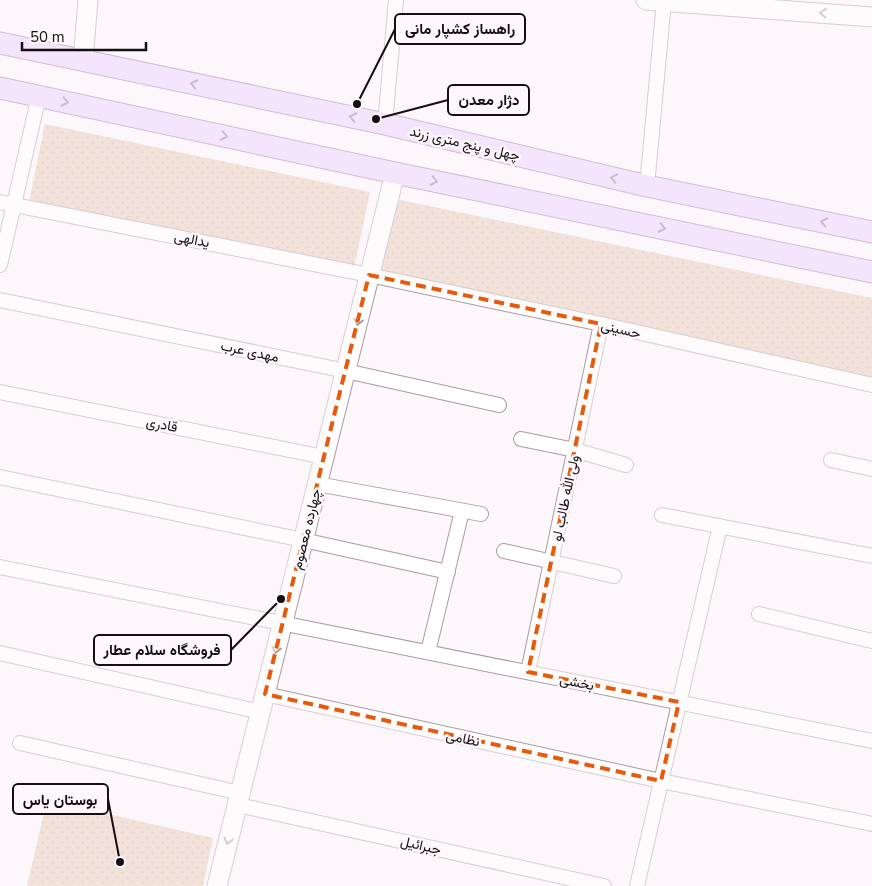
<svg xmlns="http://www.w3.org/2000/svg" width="872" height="886" font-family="'Nunito Sans',Vazirmatn,sans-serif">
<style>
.grass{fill:url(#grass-dots)}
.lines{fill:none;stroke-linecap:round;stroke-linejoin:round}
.street-casing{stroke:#ae99a3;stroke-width:16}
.secondary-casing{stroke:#ae99a3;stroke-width:21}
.primary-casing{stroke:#9b77ab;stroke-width:23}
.street{stroke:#fff;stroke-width:14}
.secondary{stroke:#fff;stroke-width:19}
.primary{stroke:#eecffe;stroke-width:21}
.oneway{stroke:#a29fa0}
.oneway2{stroke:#8d7894}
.marked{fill:none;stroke:#e8590c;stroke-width:4;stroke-dasharray:10 6;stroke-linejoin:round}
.labels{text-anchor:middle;stroke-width:5;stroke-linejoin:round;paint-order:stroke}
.street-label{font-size:14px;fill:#160e12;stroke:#fcf7fa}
.leader{fill:none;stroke:#160e12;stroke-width:2}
.callout-dot{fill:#160e12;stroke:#fcf7fa;stroke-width:2}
.callout{fill:#fcf7fa;stroke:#160e12;stroke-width:2}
.callout-label{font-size:15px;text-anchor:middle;font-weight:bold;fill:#160e12}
</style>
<defs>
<pattern id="grass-dots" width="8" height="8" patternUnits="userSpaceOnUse" patternTransform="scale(1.25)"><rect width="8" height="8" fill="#e8c7b4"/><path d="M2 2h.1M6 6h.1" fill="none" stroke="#c6aa9a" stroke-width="1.8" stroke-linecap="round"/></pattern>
</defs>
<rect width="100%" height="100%" fill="#fcf7fa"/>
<path class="grass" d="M45 124 370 192 354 269 29 202Z
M391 198 872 298V378L382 273 376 264Z
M47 800 213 838 203 886H27Z"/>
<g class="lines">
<g class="street-casing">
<path id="street" d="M385 124 396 0
M647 186 664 1
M0 202 369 275 601 324 872 385
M0 265 39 96
M0 300 346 371 499 405
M0 392 324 457
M521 439 575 450 626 465
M831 460 872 469
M0 477 303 540 448 572
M317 484 481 514
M662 515 872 556
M504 551 614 576
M0 567 872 741
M759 614 872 641
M428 652 462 511
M0 653 261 712
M528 672 601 324
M265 694 661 781 872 824
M20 743 240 793
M238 805 604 886
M637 886 720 526"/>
</g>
<g class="secondary-casing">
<path id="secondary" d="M646 0 872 17
M83 60 88 0
M217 886 395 173"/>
</g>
<g class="primary-casing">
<path id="primary" d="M0 43 385 124 647 186 872 232
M0 88 395 173 872 272"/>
</g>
<use href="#street" class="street"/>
<use href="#secondary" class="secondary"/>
<use href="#primary" class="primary"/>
</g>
<defs><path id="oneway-chevron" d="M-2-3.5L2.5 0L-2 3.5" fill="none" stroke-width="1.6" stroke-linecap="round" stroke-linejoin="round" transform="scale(1.25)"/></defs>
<g class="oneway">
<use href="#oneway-chevron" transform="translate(823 13) rotate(-176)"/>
<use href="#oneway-chevron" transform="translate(358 322) rotate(104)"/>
<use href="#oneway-chevron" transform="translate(276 650) rotate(104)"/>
<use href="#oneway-chevron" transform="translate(228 841) rotate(104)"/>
</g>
<g class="oneway2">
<use href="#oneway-chevron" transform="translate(194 84) rotate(-168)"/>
<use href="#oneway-chevron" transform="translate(65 102) rotate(12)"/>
<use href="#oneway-chevron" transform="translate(353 117) rotate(-168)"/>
<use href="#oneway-chevron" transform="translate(224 136) rotate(12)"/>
<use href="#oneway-chevron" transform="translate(614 178) rotate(-167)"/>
<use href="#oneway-chevron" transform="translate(434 181) rotate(12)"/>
<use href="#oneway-chevron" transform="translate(824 222) rotate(-168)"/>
<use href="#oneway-chevron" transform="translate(662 228) rotate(12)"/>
</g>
<path d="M0 0H872V886H0ZM369 275 601 324 528 672 679 702 661 781 265 694Z" fill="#fcf7fa" fill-opacity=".55" fill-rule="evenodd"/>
<path class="marked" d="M369 275 601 324 528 672 679 702 661 781 265 694Z"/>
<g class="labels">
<g class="street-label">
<text transform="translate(465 143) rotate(13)" y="5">چهل و پنج متری زرند</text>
<text transform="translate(192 239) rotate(11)" y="5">یدالهی</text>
<text transform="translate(621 329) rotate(13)" y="5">حسینی</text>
<text transform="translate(250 351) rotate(12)" y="5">مهدی عرب</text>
<text transform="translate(162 424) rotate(11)" y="5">قادری</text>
<text transform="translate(565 498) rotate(-78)" y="5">ولی الله طالب لو</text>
<text transform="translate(306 529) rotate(-76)" y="5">چهارده معصوم</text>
<text transform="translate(577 682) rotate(11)" y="5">بخشی</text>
<text transform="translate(463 738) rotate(12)" y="5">نظامی</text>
<text transform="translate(421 845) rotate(13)" y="5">جبرائیل</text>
</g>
</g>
<path class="leader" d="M357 104L395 29M376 119L448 100M281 599L231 650M120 862L108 799"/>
<g class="callout-dot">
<circle cx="357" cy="104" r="5"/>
<circle cx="376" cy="119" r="5"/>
<circle cx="281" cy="599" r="5"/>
<circle cx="120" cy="862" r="5"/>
</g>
<g class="callout">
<rect x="395" y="14" width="130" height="30" rx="5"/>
<rect x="448" y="85" width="81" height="30" rx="5"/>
<rect x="94" y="635" width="137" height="30" rx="5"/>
<rect x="13" y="784" width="95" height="30" rx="5"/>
</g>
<g class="callout-label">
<text x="460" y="34">راهساز کشپار مانی</text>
<text x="489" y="105">دژار معدن</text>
<text x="162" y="655">فروشگاه سلام عطار</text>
<text x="60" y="805">بوستان یاس</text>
</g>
<path d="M22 42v8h124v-8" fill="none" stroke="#160e12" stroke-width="2.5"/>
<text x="30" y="42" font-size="15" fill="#160e12" stroke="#fcf7fa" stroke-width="4" paint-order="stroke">50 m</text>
</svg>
